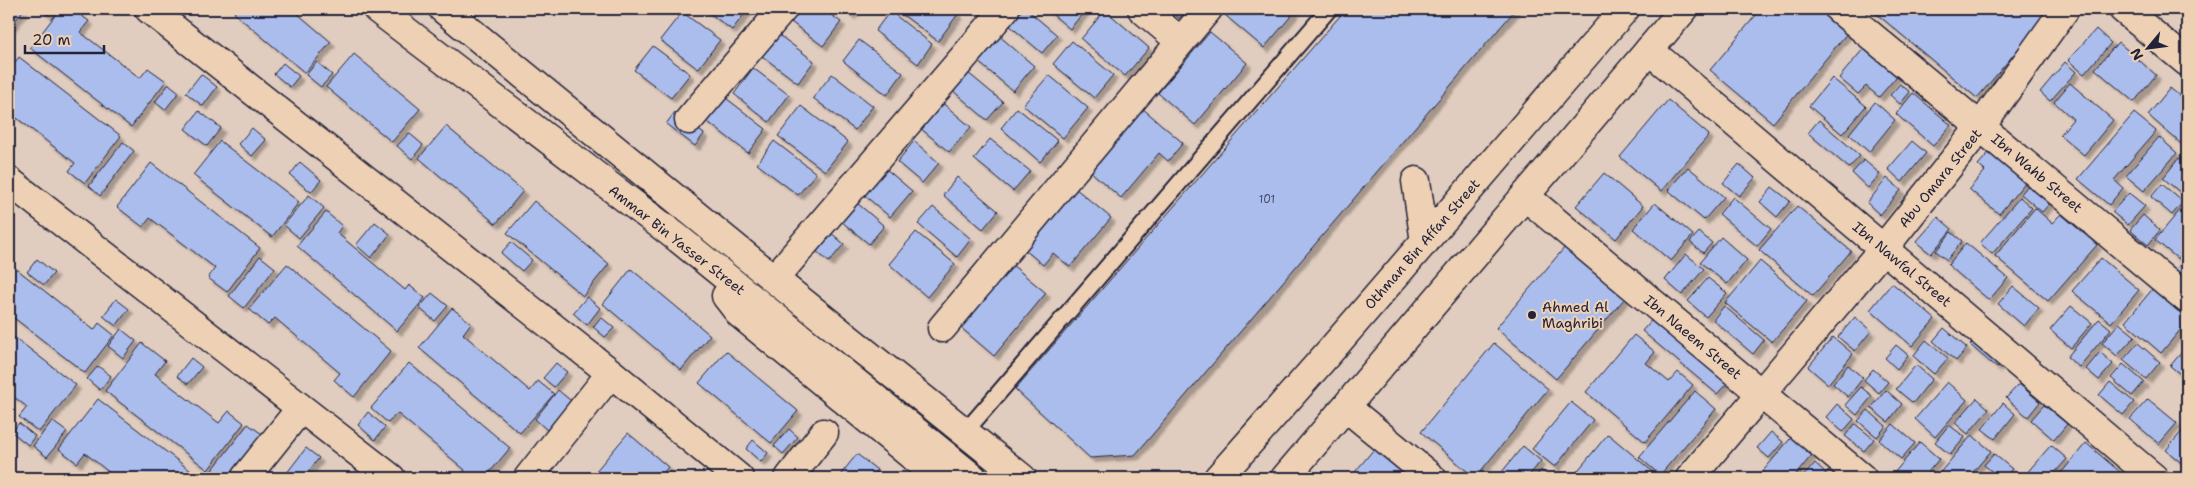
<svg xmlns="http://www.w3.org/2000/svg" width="2196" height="487" font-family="'Shantell Sans',sans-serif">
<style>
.building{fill:#abbdec;stroke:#22223b;filter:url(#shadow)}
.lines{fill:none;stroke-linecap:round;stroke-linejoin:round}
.lane-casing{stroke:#22223b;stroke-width:19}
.street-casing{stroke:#22223b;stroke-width:31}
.secondary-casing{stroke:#22223b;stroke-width:31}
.lane{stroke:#eed1b4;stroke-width:15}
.street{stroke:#eed1b4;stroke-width:28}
.secondary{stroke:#eed1b4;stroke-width:28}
.poi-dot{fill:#22223b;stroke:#eed1b4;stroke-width:2}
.labels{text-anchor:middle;stroke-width:4;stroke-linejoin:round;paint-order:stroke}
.number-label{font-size:11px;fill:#444967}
.street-label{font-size:14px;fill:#22223b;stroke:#eed1b4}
.poi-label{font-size:14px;fill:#22223b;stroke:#eed1b4;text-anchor:start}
</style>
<defs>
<filter id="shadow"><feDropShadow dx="4.5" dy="4.5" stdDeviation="1" flood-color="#0004"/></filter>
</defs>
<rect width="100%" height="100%" fill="#e1cdbf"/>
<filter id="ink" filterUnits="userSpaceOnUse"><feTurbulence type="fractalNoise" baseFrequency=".02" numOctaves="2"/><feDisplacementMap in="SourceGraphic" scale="10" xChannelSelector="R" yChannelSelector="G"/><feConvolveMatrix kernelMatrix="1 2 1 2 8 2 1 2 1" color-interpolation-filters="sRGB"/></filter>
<g filter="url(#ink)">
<path class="building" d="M9 9H24L9 29Z
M40 9H53L48 15Z
M60 9H72L89 21 80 32 140 78 148 68 166 81 131 127 30 48Z
M238 9H292L331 42 305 73 234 13Z
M704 9H748L732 30Z
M801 9H823L841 22 823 46 791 22Z
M843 9H856L851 15Z
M895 9H952L958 14 938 41Z
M1023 9H1026L1057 35 1042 53 1009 25Z
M1046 9H1086L1070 29Z
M1168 9H1187L1179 18Z
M1231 9H1297L1264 48 1226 16Z
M1346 9H1516L1135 455 1090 458 1015 389Z
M1761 9H1820L1848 32 1773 123 1710 70Z
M1871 9H2052L1977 98Z
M1105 10 1149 48 1125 76 1081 39Z
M890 11 932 44 918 64 875 31Z
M682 12 720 40 698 69 660 40Z
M2096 29 2111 43 2084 74 2068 60Z
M1210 32 1247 63 1195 125 1158 93Z
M997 34 1034 66 1013 91 976 60Z
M779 35 814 61 798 83 762 56Z
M859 40 903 73 887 95 843 61Z
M1072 41 1113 75 1094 98 1053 64Z
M2118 42 2156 75 2134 102 2095 69Z
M653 46 690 74 671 98 634 70Z
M1864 48 1897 76 1879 97 1866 86 1858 94 1839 78Z
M354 54 420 109 392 142 326 87Z
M19 57 121 136 85 183 69 171 75 163 9 112V70Z
M317 62 332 75 321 87 306 75Z
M2065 62 2076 72 2050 101 2040 92Z
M283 63 299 76 290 87 274 74Z
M753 68 789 95 769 122 734 94Z
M967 72 1003 102 987 120 952 90Z
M201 74 217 87 203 106 186 93Z
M832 74 873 106 855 130 813 98Z
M1049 75 1088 108 1063 138 1023 105Z
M1832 78 1866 106 1842 134 1809 106Z
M2070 83 2113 120 2084 155 2060 135 2073 119 2054 102Z
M169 84 179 92 165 110 155 102Z
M1900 84 1910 92 1900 104 1890 95Z
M2170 88 2187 102V149L2148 115Z
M1913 93 1951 125 1933 146 1896 114Z
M722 95 766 129 748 153 704 119Z
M1668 100 1709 135 1661 191 1620 157Z
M940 101 971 127 949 152 919 127Z
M1875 102 1895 120 1869 152 1849 134Z
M801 106 848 142 825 171 778 136Z
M1017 108 1058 141 1040 162 1001 128Z
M1142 108 1183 143 1168 161 1159 153 1121 198 1090 171Z
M199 111 221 128 207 146 185 129Z
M675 112 704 134 695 146 666 124Z
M2134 113 2156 131 2114 180 2123 188 2109 205 2078 179Z
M1819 120 1860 156 1849 168 1808 133Z
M446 126 523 191 496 224 419 158Z
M252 128 266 140 252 156 238 144Z
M409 133 423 145 412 159 397 146Z
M2159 137 2177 153 2144 191 2126 176Z
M990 139 1030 171 1013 191 974 159Z
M220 141 299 202 272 237 193 175Z
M774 141 816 173 798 195 757 164Z
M914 141 939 163 922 183 897 162Z
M1912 141 1926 153 1902 182 1888 169Z
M123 142 134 151 100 196 89 186Z
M1992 149 2028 179 1999 214 1969 189 1985 171 1978 165Z
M2179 158 2187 165V187L2182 194 2163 178Z
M1864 160 1880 174 1868 188 1852 173Z
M300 162 321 180 311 192 290 175Z
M151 163 260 248 227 292 208 278 215 268 150 218 143 227 117 207Z
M1739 164 1755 178 1739 196 1723 183Z
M1688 167 1724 197 1704 220 1668 190Z
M885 168 912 191 890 217 863 194Z
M1604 173 1643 206 1616 239 1576 206Z
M957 177 998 211 983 229 943 195Z
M1887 178 1901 190 1880 215 1867 203Z
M2030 183 2051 202 2042 212 2021 194Z
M2162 184 2183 202 2172 215 2151 197Z
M1772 187 1790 201 1777 217 1760 202Z
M1075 188 1111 218 1070 267 1053 253 1043 265 1024 249Z
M2129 193 2145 206 2128 225 2112 212Z
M309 195 324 208 299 238 284 225Z
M1733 197 1771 229 1757 246 1719 214Z
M2020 197 2032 208 1992 254 1980 243Z
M534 201 609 264 583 296 507 233Z
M857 203 884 226 869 244 842 222Z
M1655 203 1693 235 1671 261 1633 229Z
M2186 203 2187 234 2183 239 2187 242V247L2178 259 2155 240Z
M1797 206 1851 251 1813 296 1759 250Z
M933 207 971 239 957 257 918 224Z
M2035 208 2052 223 2061 214 2097 245 2048 301 1995 256Z
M326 212 342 226 337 233 405 290 409 285 425 298 397 331 297 246Z
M2143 215 2160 230 2148 245 2130 230Z
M1938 217 1952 229 1931 254 1916 242Z
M375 222 390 234 371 258 356 245Z
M830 232 844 244 829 262 815 250Z
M916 232 955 264 927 297 889 264Z
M1699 232 1712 243 1703 253 1690 242Z
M1951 232 1962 241 1947 260 1936 251Z
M1721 237 1747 260 1727 284 1700 262Z
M511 242 532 260 522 271 501 253Z
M1966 243 2008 278 1989 300 1948 265Z
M1565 247 1625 298 1556 379 1496 328Z
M1686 254 1704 269 1682 295 1665 280Z
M260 256 275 268 244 308 229 296Z
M2187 256V278L2176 269Z
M2101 258 2139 290 2111 323 2072 291Z
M37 259 54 273 44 285 27 272Z
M1760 261 1807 301 1772 342 1725 303Z
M9 263 94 330 99 323 114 335 85 373 9 314Z
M287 264 391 351 354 397 334 380 340 373 275 318 268 325 249 309Z
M1011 264 1046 293 994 356 959 326Z
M631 269 710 335 681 370 603 304Z
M1708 278 1727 293 1706 317 1688 301Z
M1892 283 1935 319 1912 346 1870 310Z
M2013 286 2039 308 2024 326 1998 304Z
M2155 286 2187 313V322L2161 353 2125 322Z
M432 293 448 306 435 321 419 308Z
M587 297 600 308 587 325 573 313Z
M116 299 129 309 116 326 103 316Z
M1724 306 1764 340 1753 354 1713 320Z
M2071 306 2092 323 2071 348 2050 330Z
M452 308 471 323 463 334 530 391 538 381 554 394 520 433 419 348Z
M1655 316 1730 380 1717 394 1642 331Z
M601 317 614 328 605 337 593 327Z
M1855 317 1871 331 1855 351 1838 337Z
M2099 319 2111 329 2079 367 2067 357Z
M2119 323 2135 336 2117 356 2102 343Z
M1944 328 1967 348 1956 361 1933 341Z
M121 329 136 341 123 358 108 346Z
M9 333 76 385 39 432 19 417 27 407 9 393Z
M1634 335 1655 352 1646 363 1669 382 1678 372 1693 385 1645 442 1586 392Z
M1978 336 2004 359 1997 368 1970 345Z
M1833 337 1853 354 1828 384 1808 367Z
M1926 340 1948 358 1934 374 1913 356Z
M142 343 165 361 155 374 219 423 229 411 244 423 208 470 105 391Z
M1494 343 1548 389 1475 478 1421 432Z
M2138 343 2160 362 2146 379 2123 360Z
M1896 345 1908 355 1897 369 1885 358Z
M2187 346V370L2183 376 2170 366Z
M726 351 798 411 771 443 699 383Z
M2100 352 2113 364 2099 380 2086 369Z
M191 358 202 367 188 384 177 376Z
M409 363 510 448 485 478H459L465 470 397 413 388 423 371 408Z
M556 363 567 372 554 387 543 378Z
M2123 364 2144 382 2132 396 2111 378Z
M1848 365 1863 378 1848 397 1833 384Z
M1916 365 1932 379 1913 403 1896 389Z
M98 366 111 376 100 390 87 379Z
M1873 369 1888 382 1879 393 1864 380Z
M1947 382 1967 400 1935 437 1915 419Z
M2110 382 2134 402 2123 415 2099 395Z
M2019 384 2040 402 2028 417 2006 398Z
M1861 387 1872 396 1857 415 1845 405Z
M558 390 571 401 547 430 535 419Z
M1886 390 1902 404 1888 422 1871 408Z
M1695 391 1716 409 1660 475 1639 457Z
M1977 398 1989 409 1968 434 1955 423Z
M98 399 200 478H116L85 453 77 463 59 449Z
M2148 399 2177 423 2159 444 2130 419Z
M1571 402 1593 420 1555 467 1532 449Z
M2003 403 2015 414 1995 439 1982 429Z
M1837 404 1854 419 1843 432 1826 417Z
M2044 405 2067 424 2054 440 2031 420Z
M1868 410 1886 426 1877 437 1858 421Z
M368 412 385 427 375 440 358 425Z
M52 421 67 432 47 457 33 446Z
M19 423 35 436 28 445 12 432Z
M248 424 262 434 228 478H217L210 473Z
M1855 424 1874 439 1864 451 1845 436Z
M1893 424 1915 443 1901 459 1879 440Z
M1949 425 1965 437 1950 455 1935 442Z
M789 429 798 437 783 454 774 446Z
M2183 430 2187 433V463L2185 466 2166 450Z
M1771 432 1783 442 1769 458 1757 448Z
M628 433 668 467 659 478H590Z
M1795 433 1816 450 1793 478H1772L1763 471Z
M1608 434 1660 478H1580L1575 474Z
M1972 435 1991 451 1968 478H1940L1937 476Z
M753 440 768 453 761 462 746 449Z
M1920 442 1939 459 1923 478H1901L1894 473Z
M2086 443 2127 478H2057Z
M2051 445 2067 459 2050 478H2029L2025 475Z
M1523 446 1541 461 1527 478H1497Z
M306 448 319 458 303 478H283Z
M1374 449 1403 473 1399 478H1350Z
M857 454 877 470 870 478H846L841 474Z
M1994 454 2012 469 2004 478H2000L1984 465Z
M1815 463 1826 473 1822 478H1802Z
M1541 470 1551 478H1535Z"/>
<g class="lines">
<g class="lane-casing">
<path id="lane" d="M965 432 1329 9"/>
</g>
<g class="street-casing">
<path id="street" d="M149 9 611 373 739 478
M1142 9 1180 41
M1839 9 2187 299
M1649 50 2154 478
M689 120 783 9
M9 181 391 478
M1525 196 1862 478
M774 279 1005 9
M942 328 1208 9
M1346 407 1432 478
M245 478 301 408
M528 478 611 373
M789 478 824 433
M1690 478 1883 249 1981 126 2065 9"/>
</g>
<g class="secondary-casing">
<path id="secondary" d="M377 9 679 239 973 478
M443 9 774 279 1022 478
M2123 9 2187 62
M1416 181 1425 242
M726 296 740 314 939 478
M1218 478 1331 350 1625 9
M1285 478 1684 9"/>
</g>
<use href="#lane" class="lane"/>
<use href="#street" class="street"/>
<use href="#secondary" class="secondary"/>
</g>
</g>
<circle class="poi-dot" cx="1532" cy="315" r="5"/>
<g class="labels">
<g class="number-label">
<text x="1267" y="203">101</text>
</g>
<g class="street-label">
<text transform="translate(2037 173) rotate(40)" y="5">Ibn Wahb Street</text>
<text transform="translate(1940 178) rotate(-51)" y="5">Abu Omara Street</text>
<text transform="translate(677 240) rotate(38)" y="5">Ammar Bin Yasser Street</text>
<text transform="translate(1422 244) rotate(-49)" y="5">Othman Bin Affan Street</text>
<text transform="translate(1902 264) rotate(40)" y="5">Ibn Nawfal Street</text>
<text transform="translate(1693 337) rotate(40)" y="5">Ibn Naeem Street</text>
</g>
<g class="poi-label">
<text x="1542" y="312">Ahmed Al<tspan x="1542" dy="16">Maghribi</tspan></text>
</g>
</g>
<rect width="2196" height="487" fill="none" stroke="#eed1b4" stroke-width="30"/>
<rect x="15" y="15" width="2166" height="457" fill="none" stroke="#22223b" stroke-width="2" filter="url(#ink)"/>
<g transform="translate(2148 48) rotate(241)" stroke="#eed1b4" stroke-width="4" paint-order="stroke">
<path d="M0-4L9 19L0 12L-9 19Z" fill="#22223b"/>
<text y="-8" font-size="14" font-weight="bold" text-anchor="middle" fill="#22223b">N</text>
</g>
<path d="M25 45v8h79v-8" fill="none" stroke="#22223b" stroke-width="2.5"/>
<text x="32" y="45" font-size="15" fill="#22223b" stroke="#eed1b4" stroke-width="4" paint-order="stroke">20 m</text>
</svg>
